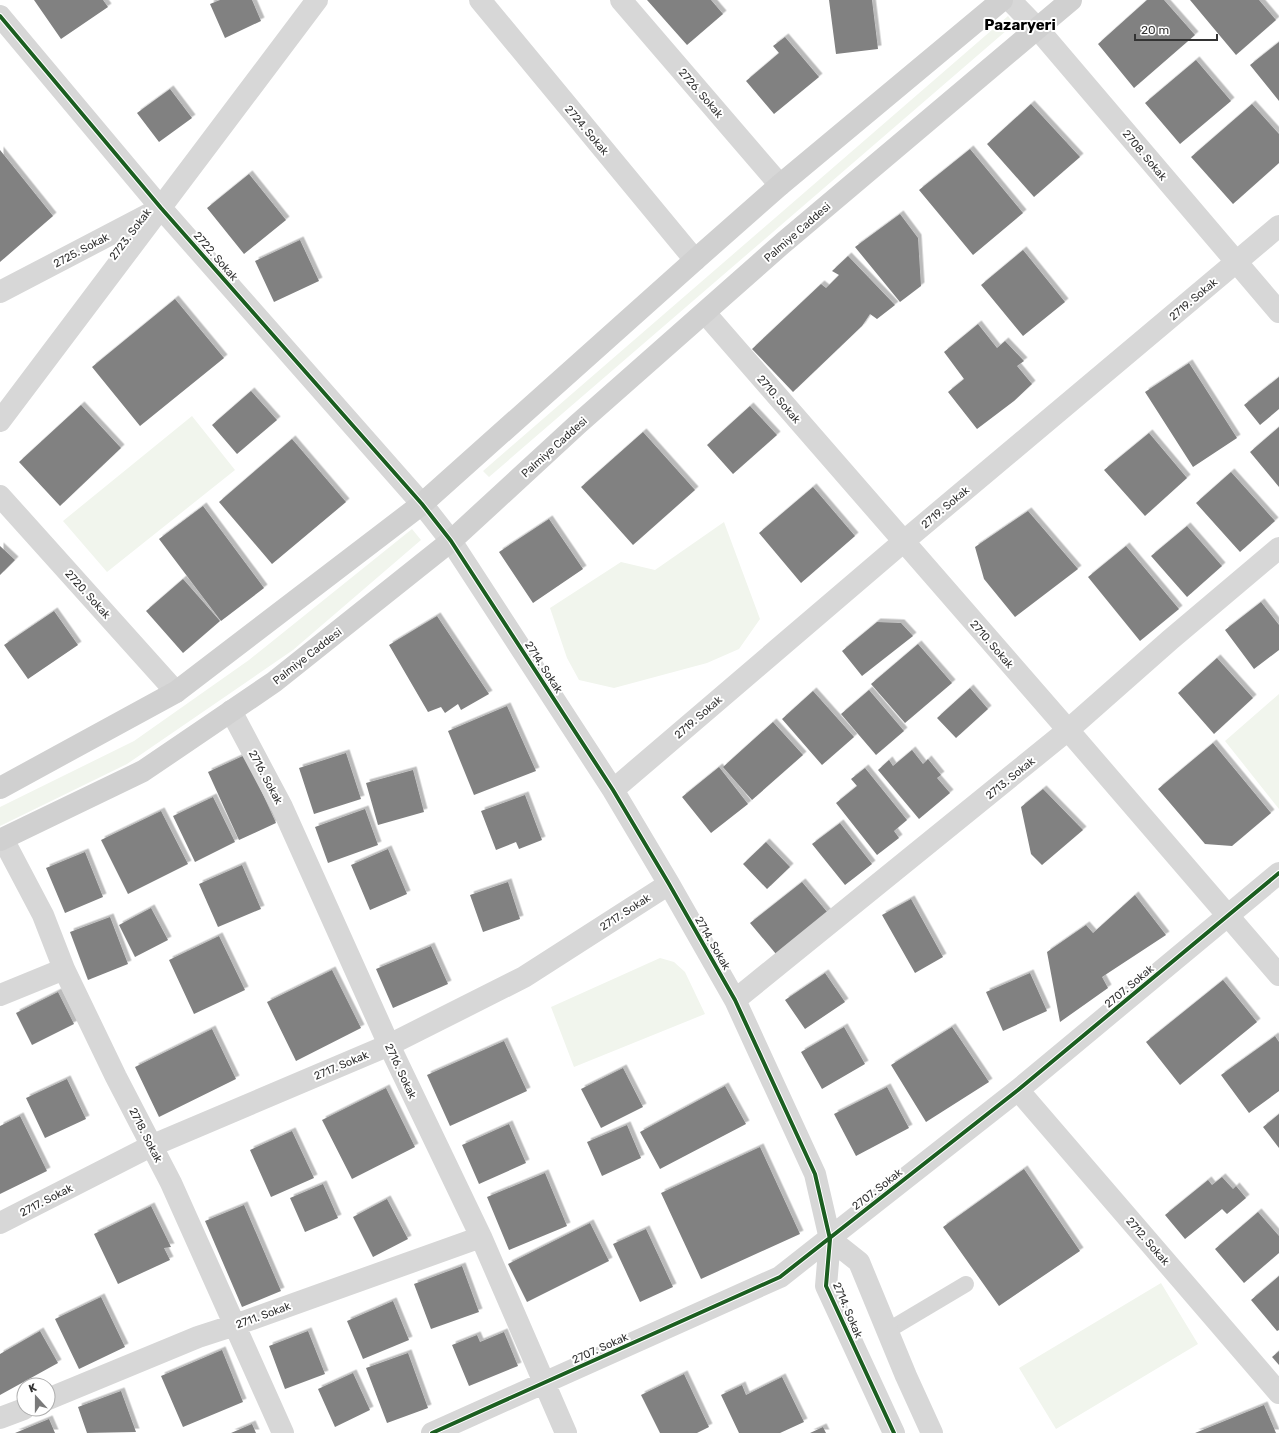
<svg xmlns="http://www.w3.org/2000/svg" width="1279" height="1433" font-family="Rubik,sans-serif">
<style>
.green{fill:#f1f5ed}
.building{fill:#818181;filter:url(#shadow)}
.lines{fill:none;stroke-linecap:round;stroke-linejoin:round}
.service{stroke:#d7d7d7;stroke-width:16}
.minor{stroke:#d7d7d7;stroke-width:22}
.secondary{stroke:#d0d0d0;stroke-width:22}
.cycleway-casing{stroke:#fff;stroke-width:6}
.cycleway{stroke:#1b5e20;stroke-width:4}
.labels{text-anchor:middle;stroke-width:4;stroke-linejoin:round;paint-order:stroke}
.street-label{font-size:11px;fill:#333;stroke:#fff}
.district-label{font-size:15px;font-weight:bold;fill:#000;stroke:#fff}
</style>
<defs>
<filter id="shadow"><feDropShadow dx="3.5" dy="-3.5" stdDeviation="0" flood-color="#0004"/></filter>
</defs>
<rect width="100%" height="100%" fill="#fff"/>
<path class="green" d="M1008 16 1014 24 489 477 483 471Z
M192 416 235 470 107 572 63 521Z
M724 522 760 619 739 649 707 663 614 688 579 680 567 658 550 608 621 562 655 570Z
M412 529 421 540 293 650 127 764 0 826V807L134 741 249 660Z
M1279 694V809L1225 741Z
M660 958 674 962 685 972 705 1014 574 1067 551 1007Z
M1161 1283 1198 1344 1056 1429 1019 1368Z"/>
<path class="building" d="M34 0H103L108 7 61 39Z
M220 0H252L261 21 225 38 210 4Z
M647 0H711L723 14 687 45Z
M829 0H872L878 49 836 54Z
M1147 0H1164L1195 35 1134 88 1098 44Z
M1190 0H1259L1276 20 1236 55Z
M785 37 819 77 774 114 746 81 779 53 773 46Z
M1279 42V101L1250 65Z
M1196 60 1231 101 1180 144 1145 103Z
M170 89 192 118 159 142 137 113Z
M1031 104 1080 157 1034 197 987 144Z
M1252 104 1279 134V163L1233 204 1191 157Z
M970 149 1023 213 973 255 919 190Z
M0 150 53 216 0 262Z
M249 174 286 220 244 254 207 208Z
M900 214 918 238 921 286 900 302 855 247Z
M300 240 319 281 274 302 255 261Z
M1023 250 1065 302 1023 336 981 285Z
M848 256 895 305 877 319 870 314 862 326 793 392 752 349 821 284 826 288 839 275 832 271Z
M175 299 224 358 140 426 92 367Z
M978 324 997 348 1005 341 1024 361 1017 366 1032 384 1014 401 977 429 948 392 964 379 944 352Z
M1189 363 1237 438 1193 467 1145 392Z
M1279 377V409L1260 425 1244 405Z
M251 391 277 420 237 454 212 425Z
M81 405 121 448 60 506 19 462Z
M750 406 777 435 733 474 707 445Z
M1279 427V487L1250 452Z
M643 432 695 490 633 545 581 487Z
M1149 433 1187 478 1145 516 1104 470Z
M292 439 346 502 272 564 219 502Z
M1231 472 1275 521 1240 552 1196 503Z
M813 487 855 536 801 583 759 533Z
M203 506 264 588 221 621 159 539Z
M1028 511 1078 569 1015 617 984 579 975 547Z
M549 519 583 569 533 603 499 552Z
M1187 526 1222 566 1187 597 1151 556Z
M0 546 15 560 0 575Z
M1126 546 1179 609 1140 641 1088 577Z
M183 579 220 621 183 653 146 611Z
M1261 602 1279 625V650L1254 669 1225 630Z
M54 611 78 645 28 679 4 645Z
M437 616 489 694 461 710 458 704 445 713 441 707 428 712 389 645Z
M877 622 901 623 913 636 862 676 842 651Z
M918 644 952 683 905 723 871 684Z
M1217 658 1253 698 1214 734 1178 693Z
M970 688 988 709 956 738 937 718Z
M869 690 904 731 876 755 841 714Z
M813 691 854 737 822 765 782 719Z
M507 706 536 771 474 795 448 731Z
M773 722 803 755 752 800 723 767Z
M1213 743 1271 813 1232 846 1205 844 1158 789Z
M912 750 923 764 928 759 941 775 937 778 950 793 919 819 878 770 889 760 893 766Z
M346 753 361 799 314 814 299 768Z
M245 755 276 823 239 840 208 772Z
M719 767 748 804 711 833 682 797Z
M865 768 907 820 894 831 899 838 877 855 836 803 857 786 851 779Z
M413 770 424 812 378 825 366 783Z
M1043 789 1083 830 1042 865 1031 854 1021 807Z
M525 795 542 840 519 849 516 842 496 850 481 811Z
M213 797 235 842 195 862 173 816Z
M365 809 378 845 328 863 315 827Z
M161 811 188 864 128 894 101 840Z
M840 823 872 864 845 885 812 844Z
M766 842 790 867 767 889 743 864Z
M388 849 407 894 370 910 351 865Z
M85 852 103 897 65 913 46 868Z
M242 865 261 909 218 927 199 884Z
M508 882 520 919 483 932 470 895Z
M802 882 828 913 776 954 750 923Z
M1135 895 1166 935 1102 977 1108 988 1060 1022 1047 952 1086 925 1093 933Z
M911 899 943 957 915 973 882 915Z
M151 908 168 940 135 957 119 925Z
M110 917 128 964 88 980 70 932Z
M219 936 245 990 194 1014 169 960Z
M431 946 448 984 393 1008 376 969Z
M332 970 361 1028 296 1061 267 1002Z
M825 973 845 1002 805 1029 785 1000Z
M1030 973 1047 1011 1003 1031 986 992Z
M1223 980 1257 1022 1180 1085 1146 1042Z
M58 992 74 1024 32 1045 16 1013Z
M844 1027 865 1064 822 1089 801 1052Z
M952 1027 989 1082 926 1122 891 1065Z
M212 1029 236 1079 159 1117 135 1067Z
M1275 1036 1279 1042V1091L1249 1113 1221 1075Z
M504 1041 527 1091 450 1126 427 1075Z
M623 1068 643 1107 601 1128 581 1089Z
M67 1079 86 1119 45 1138 26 1098Z
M725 1086 746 1124 660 1169 640 1132Z
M887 1087 909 1128 856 1156 834 1114Z
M386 1088 415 1147 352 1179 322 1120Z
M1279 1114V1148L1263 1127Z
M20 1116 47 1171 0 1194V1126Z
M509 1124 526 1163 479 1184 462 1145Z
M627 1125 641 1158 602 1176 587 1142Z
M292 1131 314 1178 271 1197 250 1150Z
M760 1147 800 1234 701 1279 661 1193Z
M1024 1169 1080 1251 999 1306 943 1227Z
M545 1173 567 1226 509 1250 487 1197Z
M1222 1177 1233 1189 1236 1186 1246 1198 1227 1214 1222 1209 1185 1239 1165 1215 1208 1180 1212 1185Z
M323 1184 338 1218 305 1232 290 1198Z
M387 1199 408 1239 373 1257 353 1217Z
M244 1205 281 1291 242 1307 205 1221Z
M151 1206 171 1247 164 1248 170 1260 118 1284 94 1234Z
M1258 1212 1279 1236V1253L1244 1283 1215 1249Z
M590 1223 609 1261 527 1302 508 1264Z
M646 1229 673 1287 640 1302 613 1244Z
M462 1266 479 1312 431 1329 414 1284Z
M1279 1276V1330L1277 1331 1251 1300Z
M101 1297 125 1347 79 1369 55 1319Z
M393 1301 409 1340 363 1359 347 1321Z
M40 1331 58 1363 0 1395V1354Z
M308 1331 325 1374 285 1389 269 1346Z
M504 1332 518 1366 469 1386 452 1345 477 1335 480 1342Z
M222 1350 243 1402 183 1427 161 1376Z
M1279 1351V1365L1272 1357Z
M408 1353 428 1408 387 1423 366 1368Z
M353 1373 370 1410 335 1427 318 1389Z
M684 1374 709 1427 697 1433H660L641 1395Z
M782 1377 804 1422 780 1433H739L721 1395 742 1385 746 1395Z
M121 1391 136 1432 87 1433 78 1407Z
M1264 1405 1276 1433H1195Z
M49 1419 55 1433H15Z
M252 1424 256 1433H231Z
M823 1427 826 1433H810Z"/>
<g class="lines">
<path class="service" d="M887 1331 966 1284"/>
<path class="minor" d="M480 0 695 260
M621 0 780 185
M1010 0 1037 28 1279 312
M0 16 161 208 422 504 451 541 613 790 669 884 735 1000 815 1174 830 1239 826 1286 894 1433
M0 292 155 211
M705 313 1068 730 1279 975
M0 421 317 0
M0 496 176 692
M231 711 282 807 389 1045 481 1237 566 1433
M613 790 903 542 1279 226
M3 839 43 915 64 969 116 1077 171 1183 283 1433
M0 995 64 969
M735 1000 1068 730 1170 640 1279 548
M1018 1090 1279 1393
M0 1223 151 1146 389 1045 524 977 669 884
M830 1239 859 1262 906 1376 932 1433
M48 1399 198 1337 235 1325 481 1237
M0 1418 24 1409
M432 1433 780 1277 1018 1090 1279 873"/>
<path class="secondary" d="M0 788 176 692 422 504 695 260 780 185 1002 0
M0 840 143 771 274 682 451 541 578 424 783 243 1071 0"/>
<g class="cycleway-casing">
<path id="cycleway" d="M0 16 161 208 422 504 451 541 613 790 669 884 735 1000 815 1174 830 1239 826 1286 894 1433
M432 1433 780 1277 1018 1090 1279 873"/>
</g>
<use href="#cycleway" class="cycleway"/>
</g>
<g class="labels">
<g class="street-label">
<text transform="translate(701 93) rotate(49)" y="4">2726. Sokak</text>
<text transform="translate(587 130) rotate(50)" y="4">2724. Sokak</text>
<text transform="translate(1145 155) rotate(50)" y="4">2708. Sokak</text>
<text transform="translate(797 232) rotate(-41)" y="4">Palmiye Caddesi</text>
<text transform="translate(130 234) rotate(-53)" y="4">2723. Sokak</text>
<text transform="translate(81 250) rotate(-28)" y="4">2725. Sokak</text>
<text transform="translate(216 256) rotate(49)" y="4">2722. Sokak</text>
<text transform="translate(1193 299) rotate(-40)" y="4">2719. Sokak</text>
<text transform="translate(779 399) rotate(49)" y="4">2710. Sokak</text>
<text transform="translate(554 447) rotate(-42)" y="4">Palmiye Caddesi</text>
<text transform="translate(945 507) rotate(-40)" y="4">2719. Sokak</text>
<text transform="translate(88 594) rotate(48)" y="4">2720. Sokak</text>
<text transform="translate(992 644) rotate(49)" y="4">2710. Sokak</text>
<text transform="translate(307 656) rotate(-38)" y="4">Palmiye Caddesi</text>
<text transform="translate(544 667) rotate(57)" y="4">2714. Sokak</text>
<text transform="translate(698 717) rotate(-41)" y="4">2719. Sokak</text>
<text transform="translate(266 777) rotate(62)" y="4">2716. Sokak</text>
<text transform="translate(1010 778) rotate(-39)" y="4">2713. Sokak</text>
<text transform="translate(625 912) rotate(-33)" y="4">2717. Sokak</text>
<text transform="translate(713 943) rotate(60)" y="4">2714. Sokak</text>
<text transform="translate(1129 986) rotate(-40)" y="4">2707. Sokak</text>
<text transform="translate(341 1065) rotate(-23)" y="4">2717. Sokak</text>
<text transform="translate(401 1071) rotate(65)" y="4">2716. Sokak</text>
<text transform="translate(146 1135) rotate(63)" y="4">2718. Sokak</text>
<text transform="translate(877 1189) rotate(-38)" y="4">2707. Sokak</text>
<text transform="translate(46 1200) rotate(-27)" y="4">2717. Sokak</text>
<text transform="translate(1148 1241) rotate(49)" y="4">2712. Sokak</text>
<text transform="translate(848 1310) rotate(67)" y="4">2714. Sokak</text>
<text transform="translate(263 1315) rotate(-20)" y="4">2711. Sokak</text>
<text transform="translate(600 1348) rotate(-24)" y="4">2707. Sokak</text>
</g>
<g class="district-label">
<text x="1020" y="30">Pazaryeri</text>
</g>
</g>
<g transform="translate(36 1397) rotate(339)"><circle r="19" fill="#ffffff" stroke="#adadad"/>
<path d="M0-3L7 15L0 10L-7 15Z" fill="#7a7a7a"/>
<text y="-6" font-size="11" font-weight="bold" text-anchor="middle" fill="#333333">K</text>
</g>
<path d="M1135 34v6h82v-6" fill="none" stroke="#333333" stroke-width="2"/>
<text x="1141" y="34" font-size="12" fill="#333333" stroke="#ffffff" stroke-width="3" paint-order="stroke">20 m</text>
</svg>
